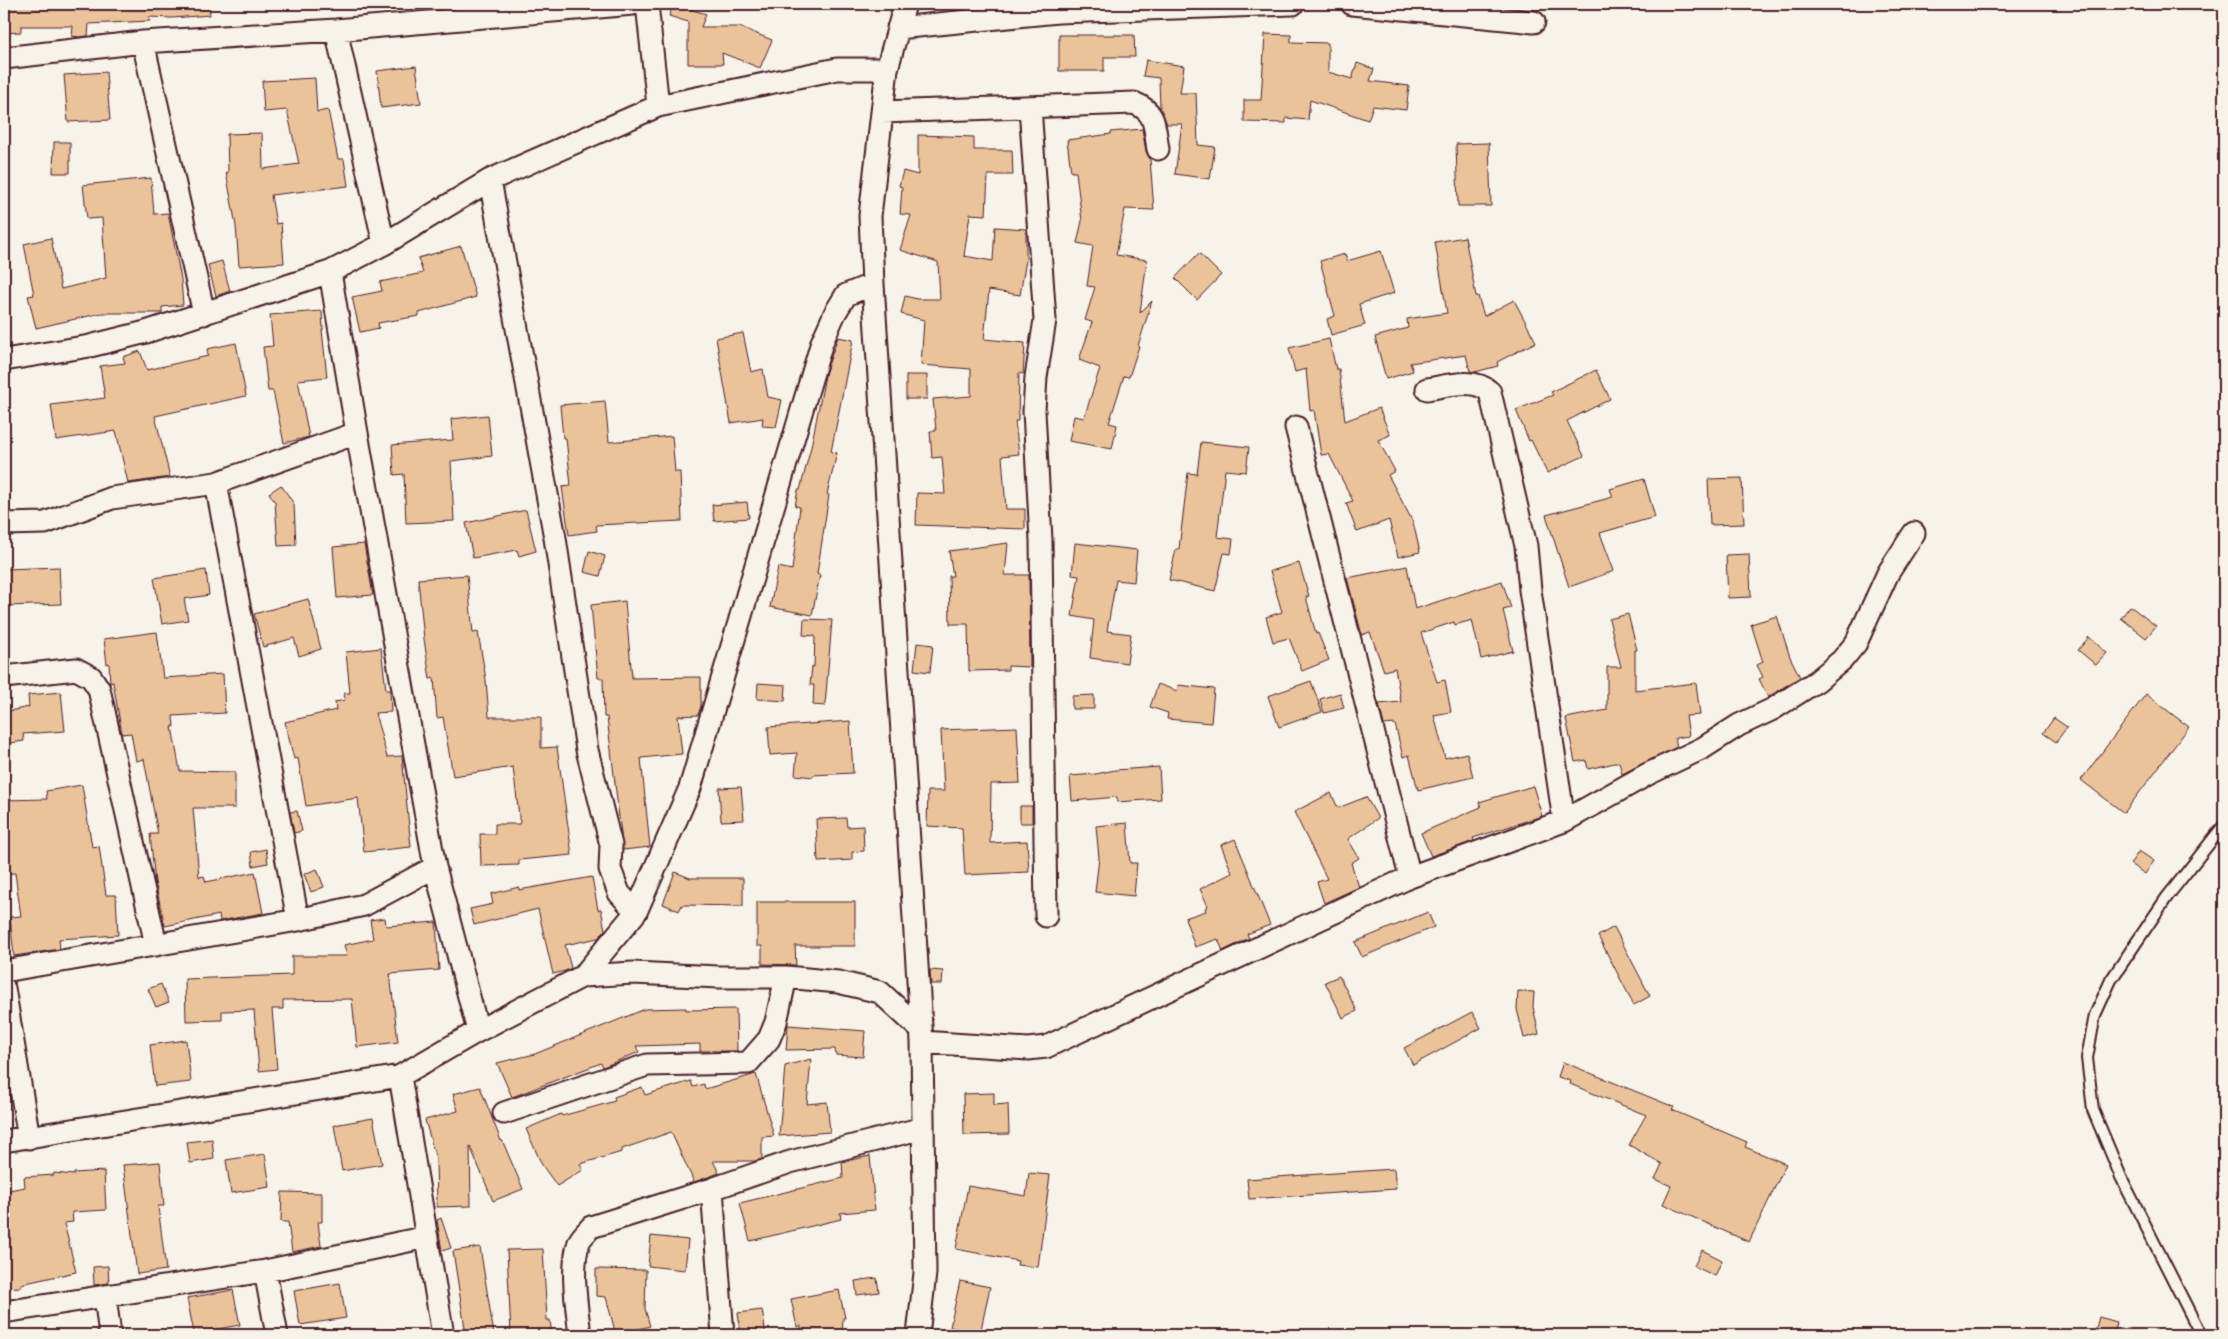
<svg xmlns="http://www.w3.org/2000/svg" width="2228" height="1339" font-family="'Comic Neue',sans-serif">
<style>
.building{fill:#ebc39b;stroke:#4a1f2b}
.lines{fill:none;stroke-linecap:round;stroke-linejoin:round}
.lane-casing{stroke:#4a1f2b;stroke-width:14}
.street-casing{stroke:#4a1f2b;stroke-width:25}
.lane{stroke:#f7f3e8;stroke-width:10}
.street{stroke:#f7f3e8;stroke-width:21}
</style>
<rect width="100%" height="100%" fill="#f7f3e8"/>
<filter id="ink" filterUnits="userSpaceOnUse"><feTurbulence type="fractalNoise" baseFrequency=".02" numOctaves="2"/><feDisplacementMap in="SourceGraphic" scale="10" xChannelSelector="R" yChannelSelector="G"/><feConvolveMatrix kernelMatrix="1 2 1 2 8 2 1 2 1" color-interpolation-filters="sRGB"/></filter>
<g filter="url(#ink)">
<path class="building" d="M4 4H209L210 15 172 18 149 17 150 21 89 24 88 36 79 37 72 36 73 26H21V32L4 33Z
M673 4 706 14 701 27H740L772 40 760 68 722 53 723 64H688V22L669 16Z
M1265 34 1291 35V42L1328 43V72L1352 79 1357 63 1374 69 1370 81 1409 86 1406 110 1373 106 1368 120 1310 100 1308 120 1286 118V123L1244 122V100H1261Z
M1059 35H1134L1135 57H1104V71H1059Z
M1146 60 1184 66 1180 93H1196L1198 145 1215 147 1210 179 1175 174 1182 124H1167L1160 108 1159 78 1143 76Z
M416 66 421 103 381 108 377 71Z
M106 72 110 120 68 122 64 75Z
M315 78 317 112 328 110 338 159H344L348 186 271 195 276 224 281 223 284 263 239 266 236 226 226 172 228 173 227 134 262 133 263 169 299 164 287 110 264 112 262 81Z
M1142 129 1146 151 1150 159 1154 210 1125 209 1116 255 1147 260 1140 313 1152 301 1138 346H1139L1129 377 1124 376 1109 423 1117 425 1112 449 1069 441 1074 416 1084 418 1100 368 1079 360 1092 322 1085 320 1095 287 1087 286 1093 246 1077 243 1082 221 1076 172H1071L1067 140 1111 134V132Z
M918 135 974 137V150H1012L1013 175H988L986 215 970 214 964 256 993 261 995 227 1026 229V260L1020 295 989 290 984 339 1025 343 1023 374 1019 373 1018 421H1015L1019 454 1002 456 1006 509H1025V529L916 525 917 493 945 494 942 457 932 458 930 431H936L933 399 971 396V369L921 365 924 320 901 314 905 296 917 299H940L938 262 900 250 911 215 900 214 902 187 899 186 903 171 918 175Z
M54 142H70V173H53Z
M1489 143 1491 206H1458L1456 144Z
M151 178 154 214 168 213 181 279 183 305 162 307V313H102L36 328 28 296 34 295 24 244 51 238 61 289 106 278 102 218 87 219 83 185Z
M1465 237 1476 296H1478L1484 316 1514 300 1536 342 1497 362 1498 366 1475 372 1470 371 1466 355 1410 363 1413 371 1386 379 1375 337 1408 328 1407 319 1447 313 1435 242Z
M461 246 476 297 419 313V316L378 323 379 328 360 332 352 297 382 291 380 282 423 273 418 258Z
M1381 251 1394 293 1359 304 1365 325 1331 335 1327 319 1335 316 1320 261 1345 254 1347 261Z
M1199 253 1221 275 1197 300 1175 278Z
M222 261 230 291 216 296 208 265Z
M322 311 323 330H322L327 377 298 380 309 437 284 443 273 391H268L263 347 273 346 270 315Z
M743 333 751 372 763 369 768 397 782 400 776 427 762 426 763 418 731 423 716 338Z
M838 337 853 340 831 452 837 453 827 494 829 495 817 574 820 575 812 615 770 607 778 567 792 570 800 507 795 506 798 490H800L811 447 826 371Z
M1329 339 1336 369H1339L1345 421 1379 408 1390 435 1378 440 1395 471 1388 475 1413 522 1420 552 1398 557 1389 520 1357 532 1346 503 1353 501 1329 454 1321 455 1314 410 1310 411 1306 369 1295 372 1289 348Z
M236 343 246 396 155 416 170 477 128 483 116 431 56 440 51 405 105 398 100 366 125 363 123 357 140 351 147 370 208 356 207 349Z
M1596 370 1610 399 1567 421 1584 456 1547 473 1531 440 1529 441 1516 410 1553 395 1551 392Z
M906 375H927V399H906Z
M605 401 609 442 672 436 675 472H680L682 521 596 525 597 531 569 535 562 487 571 486 566 438H563L560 405Z
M488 415 492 456 451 461 454 521 406 523 404 474 394 475 392 445 453 440 451 419Z
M1201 442 1249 447 1246 472 1225 470 1217 537 1233 539 1231 554 1224 553 1215 591 1169 580 1176 549H1179L1188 473 1197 474Z
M1742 478 1744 524 1710 525 1708 479Z
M1644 479 1655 517 1600 533 1614 571 1569 587 1546 515 1613 497 1610 489Z
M281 485 294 504 296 545 278 546 275 502 269 493Z
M747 502 749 518 714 521 712 505Z
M526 510 536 551 519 556 517 550 473 558 466 523Z
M1008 543 1005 575H1029L1030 667 1008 666V670L969 671 968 624H950L949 576H953L949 551Z
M1075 543 1137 550 1134 582 1116 580 1107 631 1131 634 1127 663 1090 658 1094 620 1072 616 1079 576 1072 575Z
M364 544 373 595 337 598 333 547Z
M589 551 605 556 600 576 584 572Z
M1749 554 1751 597 1728 598 1726 555Z
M1299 563 1309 596 1306 597 1316 634 1318 633 1329 660 1302 671 1289 638 1273 642 1266 617 1282 612 1270 571Z
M1407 566 1415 609 1502 581 1511 608 1503 610 1513 651 1481 659 1472 620 1455 625 1454 622 1421 633 1437 682 1445 680 1451 712 1434 715 1445 758 1467 753 1473 777 1418 790 1409 755 1403 757 1395 724 1384 725 1379 704 1401 702 1395 668 1384 671 1370 632 1362 635 1347 578Z
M59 567 61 604 7 606 6 569Z
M206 570 209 595 184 599 188 620 162 624 154 578Z
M467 575 473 633 478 632 486 680 489 717H541V748L557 747 572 855 519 860V865L481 866 480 834H495V824H520L513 767 453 776 443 717 437 718 434 678 430 679 424 639 418 579Z
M308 599 321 649 299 656 294 638 263 647 254 614Z
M625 601 632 678 701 677V706L698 715 678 716 682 754 641 758 650 847 623 850 607 717H604L603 678H598L591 605Z
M2130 606 2156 626 2146 638 2121 618Z
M1628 614 1637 650H1635V690L1696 683 1700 715 1686 716 1689 736 1675 738 1677 747 1622 774 1619 762 1588 769 1586 760 1575 762 1566 718 1607 710V667H1621L1609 619Z
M1777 616 1790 657 1800 677 1768 697 1759 679 1763 677 1757 665 1763 662 1751 624Z
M804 619 832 620 825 706 813 705 814 685H810L812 666 814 667 815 636 803 635Z
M157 632 163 678 223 674 225 713 173 716 174 727H172L180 771 235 772V808H193L199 877 204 876 206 882 255 872 263 913 220 921 219 915 165 926 155 882 150 834H158L144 759 136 761 131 733 122 734 113 682 110 683 109 663 107 664 104 639Z
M2089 637 2107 653 2096 665 2078 650Z
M917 643 933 645 930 672 914 670Z
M381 648 386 690H390L391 712 375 713 387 757 402 756 411 847 364 852 358 798 306 806 298 758 294 759 285 722 336 710 335 702 345 700 344 693H350L346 652Z
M1311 681 1322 712 1279 727 1268 696Z
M758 683 786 685 785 701 757 699Z
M1158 684 1177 691 1178 685 1214 689 1211 723 1167 719 1168 713 1150 707Z
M61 692 65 731 23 734 24 741 4 744V712L29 707 28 695Z
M1340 693 1344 708 1324 713 1320 699Z
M2146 694 2189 727 2124 813 2081 780Z
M1094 695V709H1072V696Z
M2054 718 2067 727 2056 742 2043 733Z
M850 721 853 773 813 775V777L795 775 797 753 770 755 768 727Z
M1017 727 1020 783 991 784 990 843 1027 841 1029 872 965 875 962 828 927 826 928 791H944L941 730Z
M1159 767 1161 799 1117 802V797L1072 801 1070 776 1096 774 1115 770Z
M82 785 92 847 99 846 106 895H116L118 935 59 939 60 949 14 956 10 917 21 916 15 873 4 874V800L47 799 46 791Z
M1533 786 1542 816 1473 838 1474 841 1431 856 1421 833 1481 807 1479 802Z
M741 787 744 820 721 821 719 788Z
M1331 793 1338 808 1366 797 1378 818 1348 839 1359 858 1351 863 1359 887 1324 903 1317 882 1327 879 1294 812Z
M1020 806H1032V823H1020Z
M297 811 302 831 294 833 290 812Z
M846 818 847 827 863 826 864 851 852 852V860L818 862 816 819Z
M1127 823 1130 863H1137L1134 896 1095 892 1099 858 1096 826Z
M1235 839 1270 925 1247 934 1249 938 1223 951 1218 939 1195 947 1185 918 1206 911 1205 908 1208 906 1200 889 1232 873 1221 845Z
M266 849 268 863 253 866 251 852Z
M2139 851 2154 861 2145 874 2130 864Z
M317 869 324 887 311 892 304 874Z
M675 872 690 878H743V906L682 905 679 911 663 904Z
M592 877 598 910 601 909 605 930 598 938 565 945 571 968 565 971 553 974 538 909 474 925 470 909 493 904 491 894 519 887V890Z
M757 902H855V946H795L796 965 762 964V946H757Z
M1428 912 1434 927 1362 957 1355 942Z
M385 918 386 926 436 922 439 970 390 974 398 1042 357 1047 352 999 283 1000V1009H272L277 1069 259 1071 254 1010 222 1011V1020L186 1021 185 979 292 975V956H347L344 945 373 939 370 920Z
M1614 927 1650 996 1634 1005 1598 936Z
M930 970 943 971 942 984H931Z
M1339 976 1357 1011 1343 1018 1325 982Z
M161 984 169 1002 156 1007 148 989Z
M1518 991 1534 992 1533 1007 1539 1034 1524 1038 1517 1009Z
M686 1008V1010L736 1009 737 1051H700V1044L636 1046 639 1052 603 1067 601 1063 512 1097 497 1063 535 1054 645 1009Z
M1472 1012 1481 1028 1413 1065 1404 1048Z
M788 1025 865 1031 863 1057 836 1055 835 1049 786 1050Z
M186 1040 191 1082 155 1086 150 1045Z
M811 1059 807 1104 827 1102 830 1132 779 1136 785 1066Z
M1563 1062 1674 1107 1672 1110 1747 1142 1745 1147 1786 1164 1749 1242 1663 1204 1671 1186 1655 1179 1662 1164 1629 1145 1646 1115 1570 1084 1571 1081 1558 1077Z
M756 1074 774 1136 762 1137V1159L755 1161H713L719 1173 694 1182 671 1132 622 1149V1152L580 1164 583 1170 557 1186 542 1165 526 1129 561 1114 562 1116 615 1101 614 1097 642 1087 645 1095 691 1081 693 1087 704 1084 705 1089Z
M480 1087 501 1141 502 1140 523 1189 493 1201 470 1146 471 1206 437 1207 436 1159 425 1120 458 1111 453 1094Z
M994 1093V1105L1008 1104 1009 1134 964 1135 963 1094Z
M373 1118 382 1164 342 1171 334 1125Z
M212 1139 214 1159 190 1163 187 1142Z
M265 1154 270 1187 231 1193 226 1160Z
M870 1156 875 1210 840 1213 841 1219 750 1241 740 1203 843 1178 842 1162Z
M160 1162 164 1206H158L166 1270 137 1274 123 1165Z
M1394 1169 1396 1189 1249 1199 1247 1179Z
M104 1171 106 1210 72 1212 73 1222 64 1223 76 1272 21 1284V1287L4 1288V1191L25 1187 24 1177 54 1175V1173L74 1175V1173Z
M1029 1173 1050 1175 1038 1267 1017 1265 1018 1261 956 1249 968 1186 1026 1196Z
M282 1192 322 1193V1222H318L321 1246 292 1252 288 1222H281Z
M441 1218 451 1248 442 1251 437 1220Z
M651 1236 688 1240 685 1270 648 1266Z
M480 1247 494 1335H466L453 1251Z
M543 1249 547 1320H550L552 1335H511L507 1250Z
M1702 1250 1722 1260 1715 1276 1694 1266Z
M108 1266 109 1283 94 1285 93 1267Z
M596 1269 646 1270 645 1309 650 1326 616 1335 606 1297 596 1296Z
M877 1278 879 1292 857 1295 855 1281Z
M960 1281 990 1287 980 1334 950 1327Z
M340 1283 346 1318 300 1325 294 1291Z
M233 1290 240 1325 194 1333 187 1298Z
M839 1290 845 1318H843L842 1335H801V1326L797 1327 791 1299Z
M762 1310 766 1335H741L738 1313Z
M2099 1317 2117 1322 2114 1335H2094Z"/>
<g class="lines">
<g class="lane-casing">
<path id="lane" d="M2201 1335 2121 1177 2093 1110 2087 1058 2095 1015 2111 980 2167 897 2224 825"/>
</g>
<g class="street-casing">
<path id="street" d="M647 4 658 106
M905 4 887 69 870 216 873 284 922 1042 925 1273 918 1335
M1352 4 1534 22
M898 28 1058 12 1293 4
M336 30 384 244
M143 42 204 314
M4 58 143 42 336 30 633 4
M1030 107 1045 320 1036 377 1034 411 1041 540 1046 916
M882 112 1134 103C1157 112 1154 127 1158 149
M490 180 555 538 587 750 611 845 610 869 619 893 636 912
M330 272 357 433 435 867 478 1031
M4 360 90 346 146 332 330 272 384 244 490 180 658 106 837 69H887
M1427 389C1447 386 1474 377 1490 392L1526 546 1530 590 1564 821
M1296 427 1410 877
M216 483 298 920
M4 524 45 523 112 498 216 483 357 433
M4 677 76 669 91 677 99 689 156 945
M4 971 298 920 364 905 435 867
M583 976 636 912 690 788 822 342 835 313 846 295 873 284
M4 988 29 1138
M922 1042 1028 1049 1046 1047 1410 877 1564 821 1648 774 1703 748 1739 725 1773 709 1817 681 1842 660 1856 643 1888 573 1914 533
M400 1076 443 1335
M504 1113 647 1065 748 1063 769 1039 776 1022 786 977
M4 1141 400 1076 478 1031 583 976 633 973 719 977H786L838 982 880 992 921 1030
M712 1189 723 1335
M265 1271 277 1335
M105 1296 110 1335
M4 1312 265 1271 427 1237
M580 1335C577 1308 570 1268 579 1242 581 1237 587 1232 591 1227L712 1189 790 1162 923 1128"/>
</g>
<use href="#lane" class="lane"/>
<use href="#street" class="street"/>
</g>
</g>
<rect width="2228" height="1339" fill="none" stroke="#f7f3e8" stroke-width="20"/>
<rect x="10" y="10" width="2208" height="1319" fill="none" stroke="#4a1f2b" stroke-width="2" filter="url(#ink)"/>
</svg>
